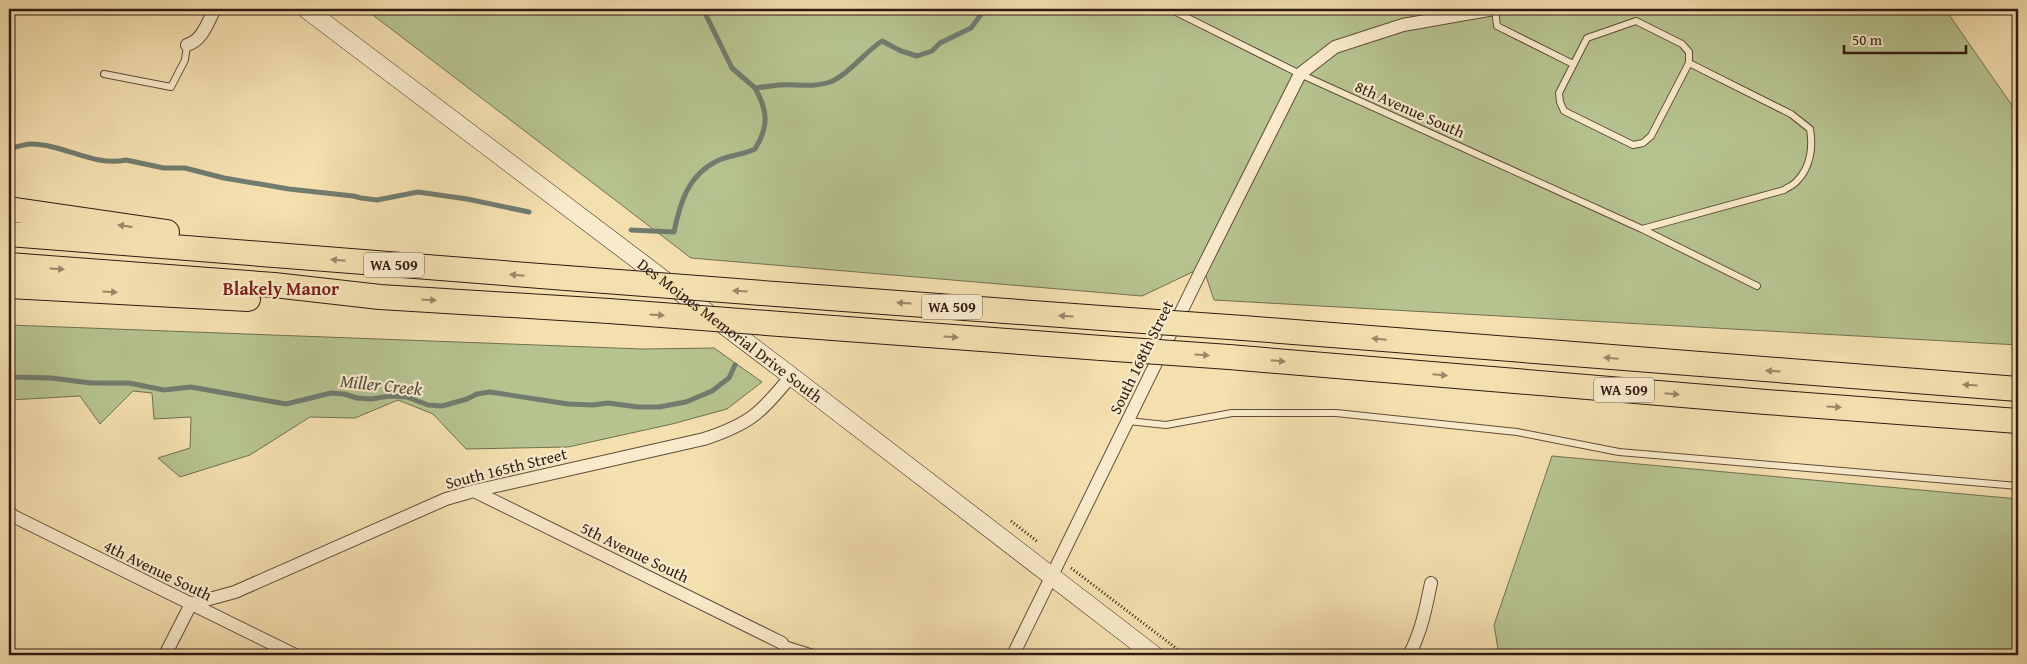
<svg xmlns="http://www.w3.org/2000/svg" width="2027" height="664" font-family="'Gentium Book Plus',serif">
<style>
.green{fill:#b6c38f;stroke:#726f50}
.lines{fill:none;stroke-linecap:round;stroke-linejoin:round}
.stream{stroke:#707c6e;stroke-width:5}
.lane-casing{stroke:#604c38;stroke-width:8}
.street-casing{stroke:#604c38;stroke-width:14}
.secondary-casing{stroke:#2f1b11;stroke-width:19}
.highway-casing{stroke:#2f1b11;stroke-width:26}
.path{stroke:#2f1b11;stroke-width:3;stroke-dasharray:1 2.5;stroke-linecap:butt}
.lane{stroke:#f8eacb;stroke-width:6}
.street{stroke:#f8eacb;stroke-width:12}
.secondary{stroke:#f8eacb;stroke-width:18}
.highway{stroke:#f4dfaf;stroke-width:24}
.highway-bridge-casing{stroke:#2f1b11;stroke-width:26;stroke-linecap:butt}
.highway-bridge{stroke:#f4dfaf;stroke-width:24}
.oneway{fill:#9b8768}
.labels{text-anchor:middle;stroke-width:4.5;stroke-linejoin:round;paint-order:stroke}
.shield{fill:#f8eacb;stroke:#6b5949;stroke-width:1}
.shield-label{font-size:15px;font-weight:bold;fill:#2f1b11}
.street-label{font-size:16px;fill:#2f1b11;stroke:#f8eacb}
.neighbourhood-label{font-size:18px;font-weight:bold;fill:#7a1f14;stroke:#f8eacb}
.water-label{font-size:18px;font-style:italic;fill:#504c40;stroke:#f8eacb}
</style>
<rect width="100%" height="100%" fill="#f4dfaf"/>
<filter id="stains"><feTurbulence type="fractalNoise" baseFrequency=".004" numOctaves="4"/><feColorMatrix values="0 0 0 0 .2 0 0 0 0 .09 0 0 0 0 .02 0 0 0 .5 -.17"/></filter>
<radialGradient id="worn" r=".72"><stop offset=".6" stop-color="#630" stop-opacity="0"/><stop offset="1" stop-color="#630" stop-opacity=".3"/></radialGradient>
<path class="green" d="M365 9H1945L2018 114V345L1214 300 1203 267 1142 296 691 258Z
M9 325 642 349 714 348 762 382 727 409 672 424 568 447 466 449 433 414 398 400 355 418 310 417 250 455 180 477 158 458 190 448 191 417 154 419 152 393 133 391 100 424 80 396 9 400Z
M1552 456 2018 499V655H1499L1494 625Z"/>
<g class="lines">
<path class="stream" d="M703 9 732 68 755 88
M9 149C16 147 24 144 31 144 63 144 94 167 126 160L164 168H185L224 178 289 189 353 196 361 198 377 200 418 192 467 199 529 212
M631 230 674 232C680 203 688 175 717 161 729 155 743 155 755 149 769 126 768 111 755 88 763 87 771 86 779 85 795 84 814 88 830 82 848 75 865 52 882 41L901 51 917 56 932 51 940 43 971 28 985 9
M9 377 51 378 91 383H129L164 390 191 387 286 404 331 393 344 394 357 398 371 399 390 396 407 397 428 405 442 406 467 399 477 394 490 392 568 404 593 405 608 403 638 407H659L686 402 712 391 729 378 735 365"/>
<g class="lane-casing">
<path id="lane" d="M1170 9 1300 74 1642 229 1757 286
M1495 9 1497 26 1573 64
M1636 21 1682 44 1689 52V63L1651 136 1643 143 1633 145 1564 111 1560 102 1559 93 1587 38Z
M104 74 171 87 185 60 187 45
M1642 229 1784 190C1788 187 1794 185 1797 181 1811 167 1813 146 1810 129L1791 114 1689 63
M1128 421 1166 425 1232 413H1336L1517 432 1619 452 2018 486
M790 655 782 643 820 655"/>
</g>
<g class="street-casing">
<path id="street" d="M187 45C203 40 207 23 215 9
M474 491 782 643
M9 511 13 516 295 655
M165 655 191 604 235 592 446 499 474 491 704 439C750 424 761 413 791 376
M1013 655 1203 267 1300 74 1335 47 1403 25 1494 9
M1409 655C1421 633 1426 608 1431 583"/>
</g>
<g class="secondary-casing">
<g id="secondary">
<path id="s1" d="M306 9 791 376 1154 655"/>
</g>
</g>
<g class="highway-casing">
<path id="highway" d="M9 209 167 232
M9 234 566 278
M9 265 274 285 380 297 609 311
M9 286 248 299
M789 295 1115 319
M833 328 1101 348
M1243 328 2018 389
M1229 357 1766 402 2018 421"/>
</g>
<path class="path" d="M1011 521 1038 542
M1071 568 1185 655"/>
<use href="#lane" class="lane"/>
<use href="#street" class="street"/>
<use href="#secondary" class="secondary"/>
<use href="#highway" class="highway"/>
<g class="highway-bridge-casing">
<path id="highway-bridge" d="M566 278 789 295
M609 311 833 328
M1115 319 1243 328
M1101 348 1229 357"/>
</g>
<use href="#highway-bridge" class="highway-bridge"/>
</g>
<defs><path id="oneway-solid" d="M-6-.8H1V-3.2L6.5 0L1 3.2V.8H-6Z" transform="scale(1.25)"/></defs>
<g class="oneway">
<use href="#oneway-solid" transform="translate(125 226) rotate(-172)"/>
<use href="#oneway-solid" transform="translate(338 260) rotate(-175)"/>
<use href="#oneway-solid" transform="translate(57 269) rotate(4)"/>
<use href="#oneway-solid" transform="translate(517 275) rotate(-175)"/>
<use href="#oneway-solid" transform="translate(740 291) rotate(-176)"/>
<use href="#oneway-solid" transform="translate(110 292) rotate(3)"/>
<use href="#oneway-solid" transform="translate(429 300) rotate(4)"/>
<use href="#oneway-solid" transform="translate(904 303) rotate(-176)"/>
<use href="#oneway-solid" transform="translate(657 315) rotate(4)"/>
<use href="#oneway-solid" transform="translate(1066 316) rotate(-176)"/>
<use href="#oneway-solid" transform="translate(951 337) rotate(4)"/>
<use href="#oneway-solid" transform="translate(1379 339) rotate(-175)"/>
<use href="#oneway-solid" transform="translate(1202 355) rotate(4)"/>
<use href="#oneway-solid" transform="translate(1611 358) rotate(-175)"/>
<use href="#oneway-solid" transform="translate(1278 361) rotate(5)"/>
<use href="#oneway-solid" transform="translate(1773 371) rotate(-176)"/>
<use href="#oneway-solid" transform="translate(1440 375) rotate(5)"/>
<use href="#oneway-solid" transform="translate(1970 385) rotate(-176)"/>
<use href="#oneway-solid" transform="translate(1672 394) rotate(5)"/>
<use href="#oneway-solid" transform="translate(1834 407) rotate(4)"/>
</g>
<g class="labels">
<g class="shield">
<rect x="364" y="252.5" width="60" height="25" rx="4"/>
<rect x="922" y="294.5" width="60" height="25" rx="4"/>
<rect x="1594" y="377.5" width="60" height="25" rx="4"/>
</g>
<g class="shield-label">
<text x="394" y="270">WA 509</text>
<text x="952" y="312">WA 509</text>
<text x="1624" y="395">WA 509</text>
</g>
<g class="street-label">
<text transform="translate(1410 109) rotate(24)" y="6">8th Avenue South</text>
<text dy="6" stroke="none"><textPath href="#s1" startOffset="532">Des Moines Memorial Drive South</textPath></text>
<text transform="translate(1141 357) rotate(-64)" y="6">South 168th Street</text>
<text transform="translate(506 468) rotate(-14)" y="6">South 165th Street</text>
<text transform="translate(635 552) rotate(26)" y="6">5th Avenue South</text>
<text transform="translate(158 570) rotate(26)" y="6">4th Avenue South</text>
</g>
<g class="neighbourhood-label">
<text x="281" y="295">Blakely Manor</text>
</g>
<g class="water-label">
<text transform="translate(381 385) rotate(6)" y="6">Miller Creek</text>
</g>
</g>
<rect width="2027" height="664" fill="none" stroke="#f4dfaf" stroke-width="30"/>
<rect x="10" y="10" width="2007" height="644" fill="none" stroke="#2f1b11" stroke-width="2.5"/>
<rect x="15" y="15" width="1997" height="634" fill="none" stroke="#2f1b11"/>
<path d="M1844 45v8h122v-8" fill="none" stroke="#2f1b11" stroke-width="2.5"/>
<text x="1852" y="45" font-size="15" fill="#2f1b11" stroke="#f8eacb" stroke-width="4" paint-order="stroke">50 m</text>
<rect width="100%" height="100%" filter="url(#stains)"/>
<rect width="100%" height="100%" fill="url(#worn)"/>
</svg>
